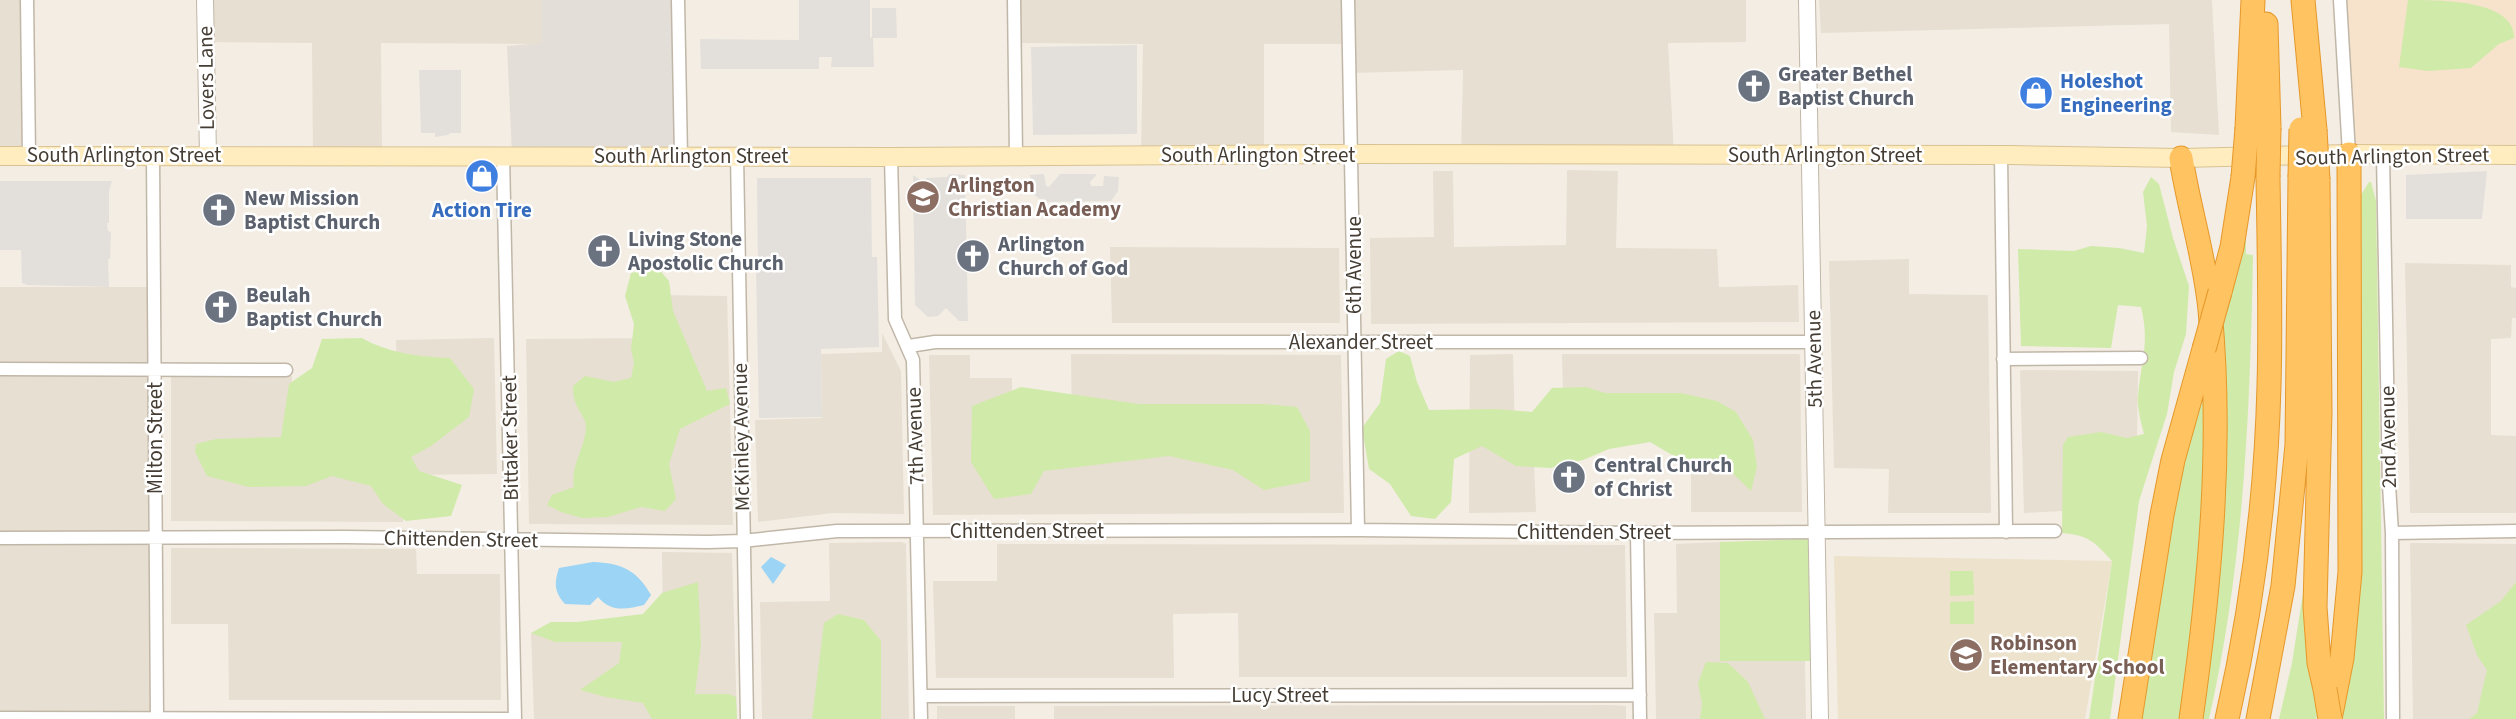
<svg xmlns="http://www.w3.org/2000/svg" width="2516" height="719" font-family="'Source Sans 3',sans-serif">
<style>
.residential{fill:#e7dfd1}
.commercial{fill:#f7e3cc}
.industrial{fill:#e4ded8}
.education{fill:#ede2cc}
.green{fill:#d0eaa9}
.parking{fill:#e3e0dc}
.water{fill:#9bd4f4}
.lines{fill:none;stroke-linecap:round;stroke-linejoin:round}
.minor-casing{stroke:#c1b7a8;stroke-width:15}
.tertiary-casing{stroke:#c1b7a8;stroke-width:18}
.secondary-casing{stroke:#d9c292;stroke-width:20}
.motorway-casing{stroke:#e6982a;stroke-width:25}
.minor{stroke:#fff;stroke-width:12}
.tertiary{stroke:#fff;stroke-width:16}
.secondary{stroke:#ffedc0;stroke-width:18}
.motorway{stroke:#ffc361;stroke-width:23}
.motorway-bridge-casing{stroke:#e6982a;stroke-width:25;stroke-linecap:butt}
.motorway-bridge{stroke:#ffc361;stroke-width:23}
.labels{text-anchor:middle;stroke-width:5;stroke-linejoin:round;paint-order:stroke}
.worship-label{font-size:21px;font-weight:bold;fill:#5b616d;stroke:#fff;text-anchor:start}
.street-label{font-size:21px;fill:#453d33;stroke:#fff}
.shop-label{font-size:21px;font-weight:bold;fill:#366cbe;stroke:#fff;text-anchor:start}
.education-label{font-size:21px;font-weight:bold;fill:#785e54;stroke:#fff;text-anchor:start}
</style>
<rect width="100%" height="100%" fill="#f3ede3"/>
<path class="residential" d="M0 0H27L29 155 0 156Z
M205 0H542V44L381 43 382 156H313L312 43 206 42Z
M1014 0H1746V42L1668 43 1674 155H1461L1463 70 1349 73 1348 44H1264V155H1141L1143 44 1014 43Z
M1819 0H2212L2219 135 2171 132 2169 24 1821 33Z
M1567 170 1618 171 1616 248 1717 249 1719 287 1798 285 1799 322 1371 324 1370 238 1434 237 1433 171H1453L1454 247 1566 245Z
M1110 247 1339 248 1340 323H1112Z
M1909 259V294L1988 295 1991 513H1888L1889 469 1834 468 1829 261Z
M2405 263 2511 265V287L2516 288V318H2512L2511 338 2491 339V435L2516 436V513H2410Z
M0 287H154L157 719H0Z
M657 295 727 296 733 525 529 524 526 339 657 338Z
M882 333 901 371 904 514 833 513 758 522 755 420 822 418 821 354 882 352Z
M494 338 497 474 402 475 403 522 171 521V377L292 376 293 451 399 449 396 340Z
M1071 354 1341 355 1344 513 933 515 929 355H970V378H1012V429L1072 428Z
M1513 354 1515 437 1564 435 1562 354H1798L1800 355 1802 512H1691V436L1533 438 1536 512 1469 513 1470 355Z
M2023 370 2138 371 2137 444 2063 445V511L2024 513 2020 371Z
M1720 542V661L1805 660 1806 719H1656L1654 613H1677L1676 544Z
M829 543 902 542 906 544 909 719H762L760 602 830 601Z
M2410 543 2516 544V719H2413Z
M997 544 1625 545 1627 677H1239L1238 613 1173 614 1174 678H936L933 581H997Z
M171 548 416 549 417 574H500L501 700H229L228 624H171Z
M662 552 732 553 737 719H534L531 633H663Z
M1612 705 1626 706V719H1054V706Z
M937 706H1015V719H937Z"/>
<path class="commercial" d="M2340 0H2516V155L2349 154Z"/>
<path class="industrial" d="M542 0H675L677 154 512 155 507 46 542 43Z"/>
<path class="education" d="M1834 556 2112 561 2085 719H1838Z"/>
<path class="green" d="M2408 0C2442 0 2515 0 2514 38L2499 44 2471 68 2428 71 2399 67Z
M2151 177 2159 184 2173 238 2189 286 2186 334 2174 372 2167 414 2139 501 2110 719H2089L2112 561C2095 542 2088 535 2062 533L2063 445 2068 437 2101 432 2127 438 2144 434C2141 422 2137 408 2138 396 2141 361 2150 343 2141 307L2118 305 2111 348 2021 346 2018 249 2074 251 2091 246 2119 248 2144 253 2147 226 2143 192Z
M2369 182H2371L2376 201 2384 719H2343L2362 492 2361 205V195Z
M2246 219V254L2253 255C2250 413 2244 564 2209 719H2200L2222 325Z
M657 267 669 281 673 311 707 391 726 388 730 404 680 429 669 464 676 499 665 511 641 507 608 517 582 518 561 512 547 505 552 495 574 487C570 466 585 448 586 428 587 415 572 409 573 386L585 376 614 382 631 378 634 363 631 349 634 324 625 296 631 273Z
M362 338C388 353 420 357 450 358L474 389 469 417 431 446 411 457 419 471 462 485 451 516 406 521 383 504 371 486 332 476 306 486 249 487 207 476 195 452 196 444 216 439 281 437 289 384 312 368 322 339Z
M1399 351 1410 356 1417 382 1429 410 1495 409 1532 412 1552 388 1586 387 1605 393H1681L1717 401 1736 412 1753 440 1757 467 1751 491 1725 466H1691L1650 442 1609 449 1583 460 1551 468 1516 466 1482 446 1454 459 1451 502 1435 519 1411 516 1390 484 1369 469 1362 428 1380 403 1386 359Z
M2205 380 2207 413 2198 603 2185 719H2139L2186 441Z
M1021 387 1139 404H1263L1297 407 1310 431V481L1264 490 1233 470 1169 456 1044 471 1031 494 994 499 971 462 972 406Z
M1809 539 1813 661H1720V542Z
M1950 571H1973L1974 595 1950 596Z
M698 582 701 645 695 694H728L736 697 737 719H652L643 703 606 697 580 690 619 663 622 642H555L531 633 551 622H577L643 614 662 593Z
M2516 582V719H2469L2477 713 2487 670 2477 655 2466 625 2501 601Z
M2303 593 2310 605 2319 709 2316 719H2279L2292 663Z
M1974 601V624H1950V602Z
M838 614 864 620 881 641V719H812L824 623Z
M1706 662 1728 663 1748 682 1765 719H1700L1702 704 1698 683Z"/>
<path class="parking" d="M799 0H870V38L872 37V8H896L897 38H873L874 67H831L832 57H819V69H701L700 39 799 40Z
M1137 45V134L1033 135 1031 47Z
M419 70H461V133H450L448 135 435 137V133H421Z
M2487 171 2482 219H2406V175Z
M949 174 965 175 968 321H959L946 308 938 316 928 317 915 305 913 175 925 183 926 178 947 177Z
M1044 174 1046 186 1049 187 1060 174H1097L1090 182 1091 186H1103L1104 176 1119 177 1118 191 1111 201 1044 202 1033 194 1030 175Z
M757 178H871L872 257H877L879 347 821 349 822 417 759 418 756 268H758Z
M0 181H112L109 191V223H107L108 231 111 232 110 259H108L109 287 28 285 22 283 21 250H0Z"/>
<path class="water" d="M771 557 786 565 773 584 761 567Z
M593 562C621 563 637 570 651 595L644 605C627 609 611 613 598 597L590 605 565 604C554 592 554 583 559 568Z"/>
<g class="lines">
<g class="minor-casing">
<path id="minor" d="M27 0 29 155
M678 0 681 156
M1014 0 1016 155
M1348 0 1358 530
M2340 0 2349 154
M737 155 747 719
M2383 155 2389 485 2392 533 2393 719
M503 156 515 719
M2001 156 2006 532
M153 157 157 719
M891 157 895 319 913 360 921 719
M909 346 935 342H1813
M2003 359 2141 358
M0 369 286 370
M1637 533 1640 719
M2392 533 2516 531
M0 538 346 537 708 542 742 541 837 531 1358 530 1637 533 2055 531
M921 696 1640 695
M0 718 515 719"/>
</g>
<g class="tertiary-casing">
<path id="tertiary" d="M205 0 208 155
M1807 0 1820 719"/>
</g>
<g class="secondary-casing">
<path id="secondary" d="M0 156 891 157 1352 154 2010 155 2181 158 2349 154 2516 155"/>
</g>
<g class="motorway-casing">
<path id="motorway" d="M2303 0 2315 130
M2266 24 2269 128
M2247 128 2253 0
M2181 158C2189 209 2205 258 2210 310 2223 447 2210 584 2191 719
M2318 180 2320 412 2315 607 2319 663 2325 689
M2220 292 2232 247 2243 177
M2130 719 2162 515 2173 460 2204 349
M2227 719C2252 610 2266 498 2269 386 2271 316 2269 247 2268 177
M2258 719 2283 586 2297 445 2300 177
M2330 719 2342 658 2350 572 2349 154"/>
</g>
<use href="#minor" class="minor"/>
<use href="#tertiary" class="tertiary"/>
<use href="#secondary" class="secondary"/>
<use href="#motorway" class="motorway"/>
<g class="motorway-bridge-casing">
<path id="motorway-bridge" d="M2315 130 2318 180
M2243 177 2247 128
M2268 177 2269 128
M2300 177 2301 129
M2204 349 2220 292
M2325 689 2330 719"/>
</g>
<use href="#motorway-bridge" class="motorway-bridge"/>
</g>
<defs>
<g id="church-disc" transform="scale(1.75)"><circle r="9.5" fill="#6b7280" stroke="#fff"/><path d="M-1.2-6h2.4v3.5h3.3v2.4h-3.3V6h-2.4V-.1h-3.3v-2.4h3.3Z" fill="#fff"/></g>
<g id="shop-disc" transform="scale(1.75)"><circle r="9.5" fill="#3f7fe0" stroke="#fff"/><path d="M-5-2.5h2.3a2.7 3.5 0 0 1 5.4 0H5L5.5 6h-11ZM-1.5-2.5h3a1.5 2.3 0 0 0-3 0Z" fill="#fff"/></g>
<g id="school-disc" transform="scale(1.75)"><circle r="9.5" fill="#8d6e63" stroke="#fff"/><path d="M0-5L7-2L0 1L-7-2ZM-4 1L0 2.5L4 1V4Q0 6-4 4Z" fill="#fff"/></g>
</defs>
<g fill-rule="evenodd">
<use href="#church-disc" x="1754" y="86"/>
<use href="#shop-disc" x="2036" y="93"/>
<use href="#shop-disc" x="482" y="176"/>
<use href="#school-disc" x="923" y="197"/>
<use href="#church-disc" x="219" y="210"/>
<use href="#church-disc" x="604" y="251"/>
<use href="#church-disc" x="973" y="256"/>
<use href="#church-disc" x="221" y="307"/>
<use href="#church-disc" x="1569" y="477"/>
<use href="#school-disc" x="1966" y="655"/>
</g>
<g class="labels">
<g class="worship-label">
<text x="1778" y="81">Greater Bethel<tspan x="1778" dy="24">Baptist Church</tspan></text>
<text x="244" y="205">New Mission<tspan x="244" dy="24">Baptist Church</tspan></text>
<text x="628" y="246">Living Stone<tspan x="628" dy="24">Apostolic Church</tspan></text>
<text x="998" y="251">Arlington<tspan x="998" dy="24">Church of God</tspan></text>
<text x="246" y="302">Beulah<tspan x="246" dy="24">Baptist Church</tspan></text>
<text x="1594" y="472">Central Church<tspan x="1594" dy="24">of Christ</tspan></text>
</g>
<g class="street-label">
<text transform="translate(206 78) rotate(-91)" y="7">Lovers Lane</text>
<text x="124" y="162">South Arlington Street</text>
<text x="1258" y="162">South Arlington Street</text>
<text x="1825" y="162">South Arlington Street</text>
<text x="691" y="163">South Arlington Street</text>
<text transform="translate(2392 156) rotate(-1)" y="7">South Arlington Street</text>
<text transform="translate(1354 265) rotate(-90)" y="7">6th Avenue</text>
<text x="1361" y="349">Alexander Street</text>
<text transform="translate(1814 359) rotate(-91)" y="7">5th Avenue</text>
<text transform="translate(915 436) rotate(-92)" y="7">7th Avenue</text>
<text transform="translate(741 437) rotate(-91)" y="7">McKinley Avenue</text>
<text transform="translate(2388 437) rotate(-91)" y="7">2nd Avenue</text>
<text transform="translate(155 438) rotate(-90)" y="7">Milton Street</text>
<text transform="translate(510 438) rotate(-91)" y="7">Bittaker Street</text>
<text x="1027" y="538">Chittenden Street</text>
<text x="1594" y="539">Chittenden Street</text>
<text transform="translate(461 539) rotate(1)" y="7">Chittenden Street</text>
<text x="1280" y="702">Lucy Street</text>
</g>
<g class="shop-label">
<text x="2060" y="88">Holeshot<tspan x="2060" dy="24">Engineering</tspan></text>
<text x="482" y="217" text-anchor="middle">Action Tire</text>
</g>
<g class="education-label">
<text x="948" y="192">Arlington<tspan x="948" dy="24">Christian Academy</tspan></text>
<text x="1990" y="650">Robinson<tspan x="1990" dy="24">Elementary School</tspan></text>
</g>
</g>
</svg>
